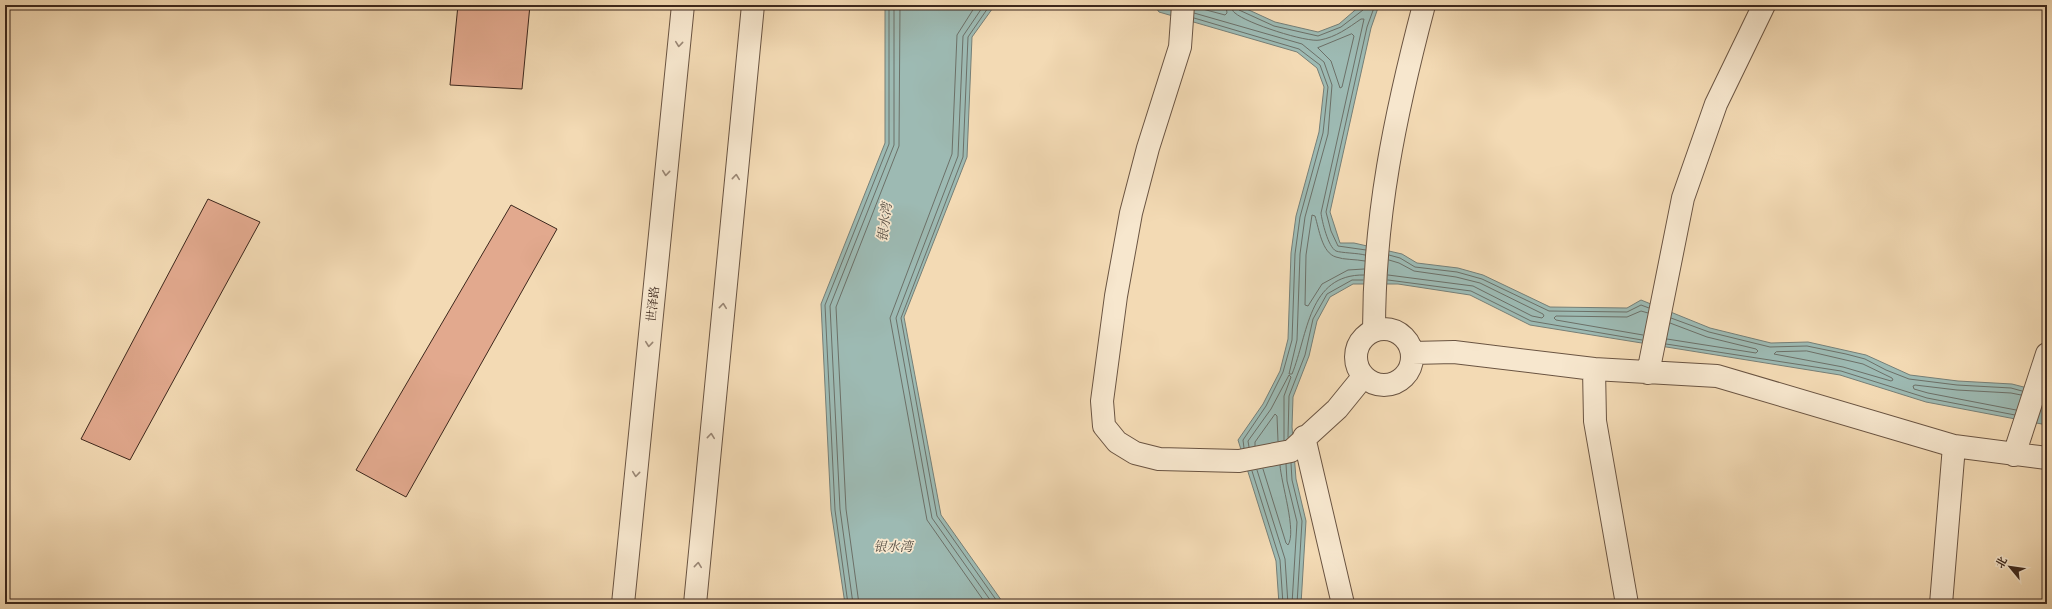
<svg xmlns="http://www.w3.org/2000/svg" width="2052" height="609" font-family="'Libre Bodoni','Noto Serif SC',serif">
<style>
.water{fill:#9dbab3;stroke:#767f77}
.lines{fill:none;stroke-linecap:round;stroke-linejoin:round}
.shore{stroke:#6c7068;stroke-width:1}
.building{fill:#e2a98e;stroke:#3c271c}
.minor-casing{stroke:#6a5442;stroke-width:24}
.minor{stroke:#f7e7ce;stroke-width:22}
.oneway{stroke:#9a8775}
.labels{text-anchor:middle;stroke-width:3.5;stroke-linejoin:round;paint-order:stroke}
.street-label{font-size:12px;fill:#3c271c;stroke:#f7e7ce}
.water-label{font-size:13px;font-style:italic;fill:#544c42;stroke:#f7e7ce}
</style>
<rect width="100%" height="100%" fill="#f3dab4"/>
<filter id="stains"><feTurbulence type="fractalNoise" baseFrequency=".005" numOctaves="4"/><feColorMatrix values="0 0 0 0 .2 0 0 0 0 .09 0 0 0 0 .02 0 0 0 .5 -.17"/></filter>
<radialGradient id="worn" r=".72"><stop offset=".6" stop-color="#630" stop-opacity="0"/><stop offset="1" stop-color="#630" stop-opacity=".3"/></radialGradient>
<path class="water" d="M885 5H995L972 37 967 157 904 317 941 515 1004 604H845L831 510 821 304 885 143Z
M1154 5H1238L1275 22 1318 32 1339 24 1361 5H1379L1371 28 1330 212 1340 243H1354L1402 254 1417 263 1458 268 1483 275 1550 307 1627 308 1641 300 1710 328 1771 343 1808 342 1866 355 1910 375 1958 381 2012 384 2047 393V425L1926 402 1840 375 1530 325 1470 295 1398 284H1353L1330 297 1317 321 1309 356 1293 397 1292 427 1296 479 1306 521 1301 604H1279L1276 561 1238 440 1263 404 1280 371 1288 339 1291 253 1296 216 1319 132 1324 87 1317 68 1297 52 1159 12Z"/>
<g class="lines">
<path class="shore" d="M976 5 957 35 952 154 890 318 927 520 986 604
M984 5 963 36 958 156 896 318 932 518 993 604
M990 5 968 37 963 157 901 318 937 516 999 604
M1232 5C1232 8 1232 11 1235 13 1246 23 1307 43 1320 40 1336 37 1348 28 1361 19H1364L1321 213C1322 221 1328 247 1336 251 1341 253 1358 253 1365 255
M1237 5 1239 10 1274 26 1318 36 1341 27 1363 10 1365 5
M1195 7 1225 15 1227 13 1226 5
M1194 13 1302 44 1324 62 1332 85 1328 134 1305 217 1300 254 1297 340 1289 374H1292C1308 335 1308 274 1364 275
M1194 18 1299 49 1320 65 1328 87 1323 133 1300 217 1295 254 1292 340 1283 372 1266 406 1243 440 1244 448
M1352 34 1354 36 1342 87 1340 88 1331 61 1318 48Z
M1366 250 1338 246 1331 231 1326 212 1367 27 1375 5
M1389 255 1400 258 1415 267 1457 272 1482 279 1549 311 1627 312 1641 305 1649 308
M1364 269 1348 270 1322 284 1308 306 1305 305 1306 255 1312 215 1315 216C1319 229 1322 253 1336 257 1344 260 1355 259 1365 261
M1388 275 1473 286 1532 316 1542 318 1544 316 1543 314 1480 283 1456 277 1414 271 1399 263 1389 260
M1388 280 1471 291 1531 321 1642 340
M1671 318 1709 332 1770 347 1807 346 1846 354 1865 359 1886 370 1909 379 1957 385 2011 388 2022 391
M1643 335 1556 320 1554 318 1556 316 1627 317 1641 311 1648 313
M1667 339 1756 353 1758 351 1756 349 1707 337 1670 323
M1666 344 1841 371 1927 398 2015 415
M1807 351 1863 364 1892 378 1893 380 1891 381 1843 367 1774 354 1776 352Z
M2016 410 1928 393 1914 389 1913 386 1915 385 1957 390 2011 393 2021 395
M1288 437 1289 396 1305 355 1313 319 1327 294 1352 280H1363
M1255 446V442L1275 414 1277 416 1278 441
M1249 447 1248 441 1271 409 1289 375 1291 377 1284 396V440
M1291 463 1292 480 1302 521 1297 604
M1286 464 1287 481 1297 522 1292 604
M1263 469 1286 543 1288 545C1297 532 1281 483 1280 465
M1257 470 1285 559 1288 604
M1252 471 1280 560 1283 604
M848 604 835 510 825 305 889 144V5
M853 604 840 509 830 306 894 145V5
M859 604 846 509 836 307 899 146 900 5"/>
</g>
<path class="building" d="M458 5H530L522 89 450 85Z
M208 199 260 222 130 460 81 439Z
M511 205 557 229 406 497 356 470Z"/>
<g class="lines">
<g class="minor-casing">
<path id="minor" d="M1183 5 1180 47 1148 148 1131 213 1116 296 1102 401 1104 426 1117 442 1135 453 1159 459 1239 461 1291 451 1337 409 1363 377
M1356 357a28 28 0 1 1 56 0a28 28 0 1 1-56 0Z
M1374 330C1374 216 1395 115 1424 5
M1412 353 1454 352 1594 369 1595 421 1627 604
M1594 369 1717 376 1954 446 1941 604
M1648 373 1683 198 1716 104 1764 5
M1304 437 1343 604
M1954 446 2047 458
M2014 455 2047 354
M623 604 683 5
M695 604 753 5"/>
</g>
<use href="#minor" class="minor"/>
</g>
<defs><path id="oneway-chevron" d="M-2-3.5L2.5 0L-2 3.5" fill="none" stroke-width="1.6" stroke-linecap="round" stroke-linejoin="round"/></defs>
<g class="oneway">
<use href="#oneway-chevron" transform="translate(679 44) rotate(96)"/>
<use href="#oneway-chevron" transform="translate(666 173) rotate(96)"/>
<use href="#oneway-chevron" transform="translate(736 177) rotate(-84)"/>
<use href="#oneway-chevron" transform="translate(723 306) rotate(-84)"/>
<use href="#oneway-chevron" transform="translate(649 344) rotate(96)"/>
<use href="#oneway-chevron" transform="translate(711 436) rotate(-84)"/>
<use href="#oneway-chevron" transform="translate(636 474) rotate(96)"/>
<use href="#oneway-chevron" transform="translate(698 565) rotate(-84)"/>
</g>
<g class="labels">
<g class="street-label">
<text transform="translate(653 304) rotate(-84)" y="4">世泽路</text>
</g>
<g class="water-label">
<text transform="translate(884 222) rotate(-83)" y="5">银水湾</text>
<text x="893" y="551">银水湾</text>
</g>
</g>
<rect width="2052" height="609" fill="none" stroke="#f3dab4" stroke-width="20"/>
<rect x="6" y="6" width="2040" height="597" fill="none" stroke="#3c271c" stroke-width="2"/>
<rect x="10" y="10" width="2032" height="589" fill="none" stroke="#3c271c"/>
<g transform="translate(2010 567) rotate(299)" stroke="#f7e7ce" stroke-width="3" paint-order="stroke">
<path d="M0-3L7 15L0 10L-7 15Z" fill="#3c271c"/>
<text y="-6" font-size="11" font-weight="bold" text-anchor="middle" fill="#3c271c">北</text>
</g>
<rect width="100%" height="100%" filter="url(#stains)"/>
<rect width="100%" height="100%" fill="url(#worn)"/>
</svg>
